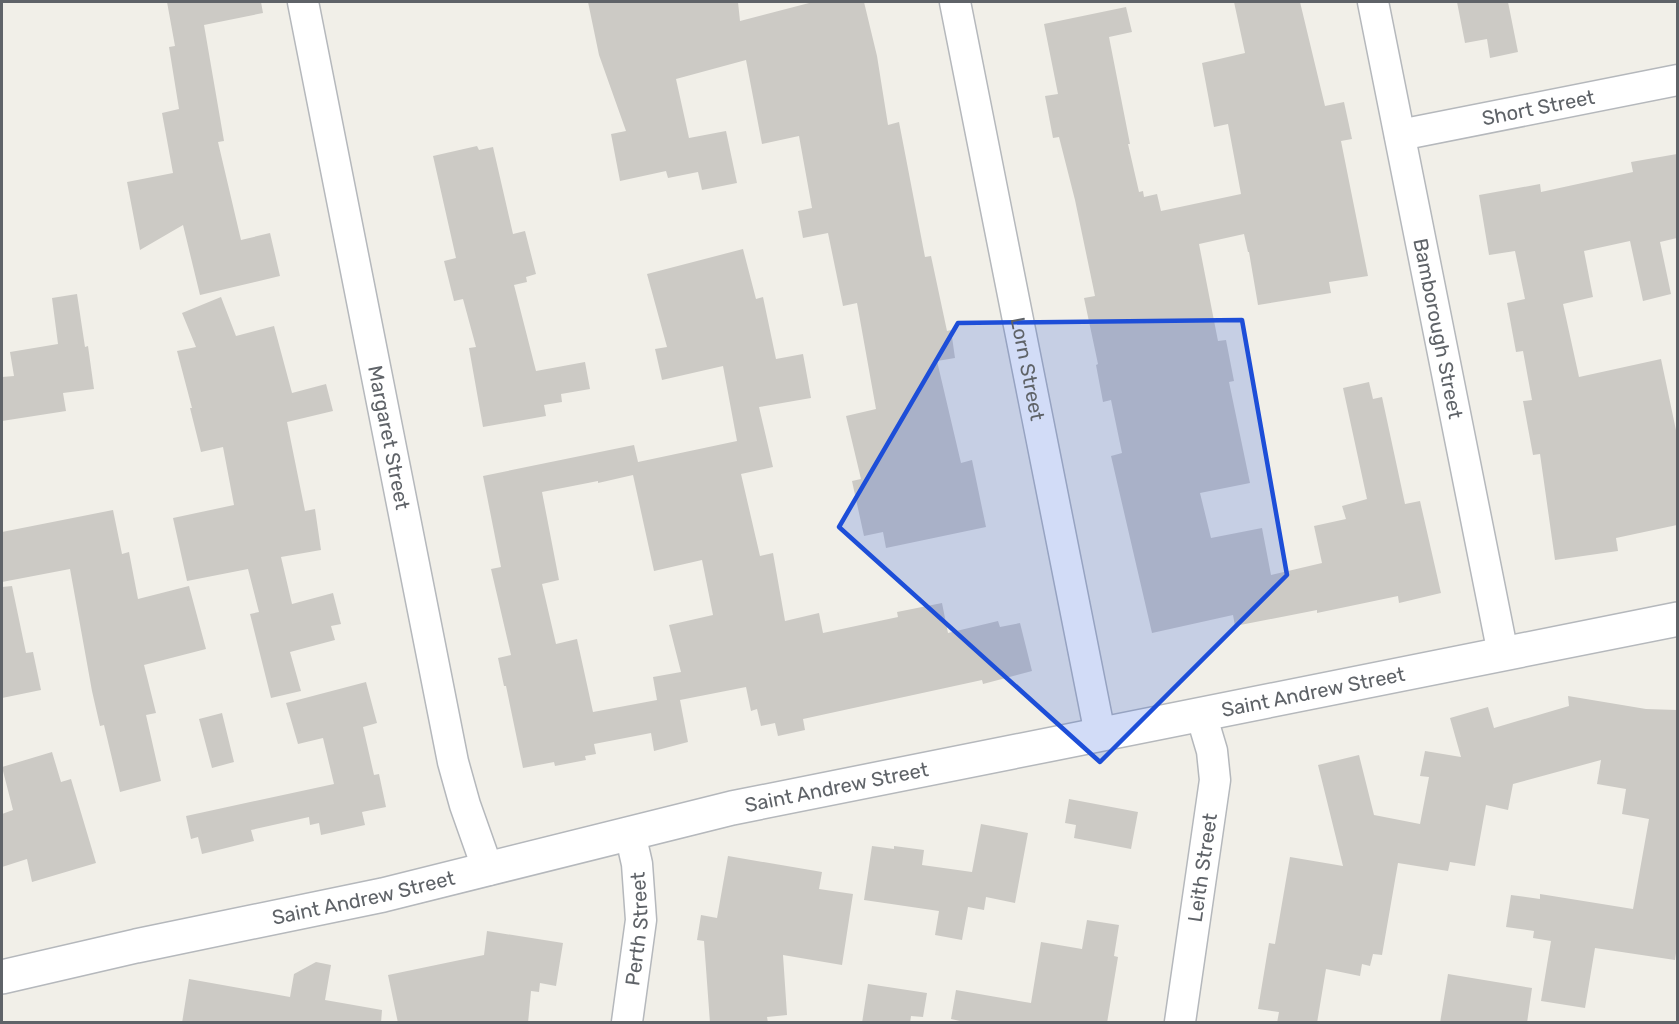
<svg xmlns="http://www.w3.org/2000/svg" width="1679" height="1024" font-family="Rubik,sans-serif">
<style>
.building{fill:#cccac5;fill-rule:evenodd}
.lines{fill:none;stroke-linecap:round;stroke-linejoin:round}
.minor-casing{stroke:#b5b8bc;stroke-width:33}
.tertiary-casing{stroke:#b5b8bc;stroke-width:36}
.minor{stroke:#fff;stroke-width:30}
.tertiary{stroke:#fff;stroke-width:33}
.marked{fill:#1d4ed8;fill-opacity:0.2;stroke:#1d4ed8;stroke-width:4.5;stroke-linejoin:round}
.labels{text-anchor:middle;stroke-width:6;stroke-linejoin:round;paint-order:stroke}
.street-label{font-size:20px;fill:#5f6368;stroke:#fff}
</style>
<rect width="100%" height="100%" fill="#f1efe8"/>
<path class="building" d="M167 2H261L263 13 204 25 224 141 218 142 241 240 270 233 280 276 200 295 183 225 140 250 127 182 173 173 162 113 179 109 169 47 175 46Z
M588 2H738L740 21 813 2H864L877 56 888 125 899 122 925 257 931 256 947 331 951 330 955 358 937 361 961 463 972 460 986 527 886 548 883 532 864 536 852 481 861 479 846 416 876 409 857 303 843 306 828 233 803 238 798 211 812 208 799 136 762 144 746 60 676 79 689 138 726 131 737 183 702 190 698 172 668 178 666 171 620 181 611 134 626 131 599 55Z
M1234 2H1300L1325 106 1344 102 1352 139 1341 141 1368 276 1329 282 1331 293 1258 305 1249 252H1248L1244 234 1199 244 1218 341 1226 340 1234 381 1229 382 1250 483 1200 493 1211 538 1262 528 1271 575 1322 563 1314 526 1346 519 1342 506 1367 499 1343 388 1369 382 1373 399 1382 397 1405 504 1420 501 1441 593 1399 603 1398 596 1317 613V610L1235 626 1233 615 1152 633 1111 456 1122 453 1111 400 1103 402 1096 365 1098 364 1084 298 1095 296 1075 200 1059 137 1053 138 1045 96 1058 94 1044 24 1126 7 1132 32 1109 37 1130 144H1128L1139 192 1143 191 1144 197 1157 194 1161 211 1241 194 1228 124 1214 127 1202 63 1245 53Z
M1457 2H1508L1518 52 1490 58 1487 39 1465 43Z
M477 146 479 150 493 147 513 234 525 231 536 274 526 277 527 282 514 285 536 371 585 362 590 389 561 394 562 402 544 405 546 416 483 427 469 348 476 347 463 299 454 301 444 261 456 258 433 156Z
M1677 154V238L1660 242 1671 294 1643 301 1630 241 1584 251 1593 297 1563 304 1579 377 1661 359 1677 435V525L1616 538 1618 551 1555 560 1540 454 1533 455 1523 401 1532 400 1523 351 1516 352 1507 303 1525 299 1515 251 1489 255 1479 195 1540 184 1541 192 1633 172 1631 162Z
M743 249 756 299 763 297 776 359 803 354 811 398 759 407 773 467 741 474 760 556 773 553 785 621 819 613 823 633 898 617 897 612 942 603 948 633 998 621 1000 627 1020 623 1032 671 983 684 982 680 803 719 805 730 778 736 775 723 761 726 757 709 751 711 746 687 680 700 688 742 654 751 651 733 594 744 596 754 585 756 586 760 555 766 554 762 523 768 506 686H504L498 658 511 655 491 569 501 567 483 476 634 445 638 462 737 441 723 366 662 380 655 349 667 347 647 274ZM633 475 654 571 702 560 713 615 669 625 681 672 653 677 657 700 593 712 577 639 556 644 542 584 559 580 542 492 598 481V483Z
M77 294 85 347 88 346 94 389 63 393 66 411 2 421V377L14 376 10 352 58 344 52 298Z
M221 297 236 336 274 326 292 393 326 384 333 411 287 422 305 511 315 509 321 550 281 557 292 604 333 593 341 624 331 626 335 640 290 652 301 691 271 698 250 614 259 612 248 569 187 581 173 518 234 505 223 447 201 452 190 408H192L177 351 196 347 182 313Z
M113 510 122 554 129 552 138 599 189 586 206 649 144 665 156 713 146 715 161 781 120 792 104 725 100 726 92 691 70 569 2 582V532Z
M12 586 26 653 33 652 41 690 2 698V587Z
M366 682 377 723 363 727 374 775 379 774 386 807 362 812 365 825 321 835 319 823 310 825 309 817 251 830 254 841 202 854 198 837 191 839 186 816 334 784 323 738 298 744 286 703Z
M1568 696 1646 709 1677 710V946L1675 960 1595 948 1585 1008 1541 1001 1551 941 1533 938 1534 931 1506 927 1511 895 1540 899V894L1633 909 1649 819 1622 814 1626 789 1597 784 1601 760 1513 784 1508 810 1486 805 1475 866 1450 862 1448 871 1398 863 1382 955 1373 954 1370 966 1362 964 1360 976 1326 969 1317 1023H1277L1279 1012 1258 1009 1269 943 1275 944 1290 857 1343 866 1318 765 1359 755 1374 815 1420 824 1429 777 1420 776 1425 751 1461 757 1450 718 1488 707 1494 728 1569 706Z
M222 713 234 762 212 768 199 719Z
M52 752 61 782 71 779 96 863 32 882 27 859 2 867V814L13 810 2 767Z
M1069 799 1138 812 1131 849 1074 838 1076 825 1065 823Z
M981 824 1028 833 1015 903 986 897 984 910 968 907 962 940 935 935 939 911 864 900 872 846 894 849V846L924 850 922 865 972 872Z
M728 856 822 872 819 889 853 894 842 965 783 955 787 1015 767 1017 768 1023H710L704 941 697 940 701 915 717 918Z
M1087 920 1119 925 1114 956 1118 957 1107 1023H969L951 1019 956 990 1031 1003 1041 942 1082 949Z
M487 931 563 943 556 986 540 983 539 992 531 991 528 1023H398L388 975 484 955Z
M316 962 331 965 325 1000 382 1010 381 1023H182L189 979 290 997 294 974Z
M1448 974 1532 988 1527 1023H1440Z
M868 984 927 993 923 1017 911 1016 910 1023H862Z"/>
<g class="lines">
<g class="minor-casing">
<g id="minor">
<path id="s1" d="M303 2 453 762 465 805 488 870"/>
<path id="s2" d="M955 2 1100 734"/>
<path id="s3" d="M1373 2 1503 654"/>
<path id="s4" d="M1400 135 1678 80"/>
<path id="s5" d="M627 1022 641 920 637 864 630 833"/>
<path id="s6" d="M1180 1022 1215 780 1212 751 1201 714"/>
</g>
</g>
<g class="tertiary-casing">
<g id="tertiary">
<path id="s7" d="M2 977 136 946 383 895 732 808 1678 619"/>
</g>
</g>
<use href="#minor" class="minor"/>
<use href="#tertiary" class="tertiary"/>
</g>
<path class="marked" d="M1242 320 1287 575 1100 762 839 527 958 323Z"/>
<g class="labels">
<g class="street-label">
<text dy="7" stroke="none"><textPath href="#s4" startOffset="141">Short Street</textPath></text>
<text dy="7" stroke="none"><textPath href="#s3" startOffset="333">Bamborough Street</textPath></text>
<text dy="7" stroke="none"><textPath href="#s2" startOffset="374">Lorn Street</textPath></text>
<text dy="7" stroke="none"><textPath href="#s1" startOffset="444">Margaret Street</textPath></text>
<text dy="7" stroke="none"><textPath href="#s7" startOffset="1342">Saint Andrew Street</textPath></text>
<text dy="7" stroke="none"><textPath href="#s7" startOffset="856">Saint Andrew Street</textPath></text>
<text dy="7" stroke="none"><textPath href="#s6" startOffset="156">Leith Street</textPath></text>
<text dy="7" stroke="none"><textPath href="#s7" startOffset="370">Saint Andrew Street</textPath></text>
<text dy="7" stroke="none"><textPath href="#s5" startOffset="94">Perth Street</textPath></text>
</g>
</g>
<rect width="1679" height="1024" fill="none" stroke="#5f6368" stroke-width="6"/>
</svg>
